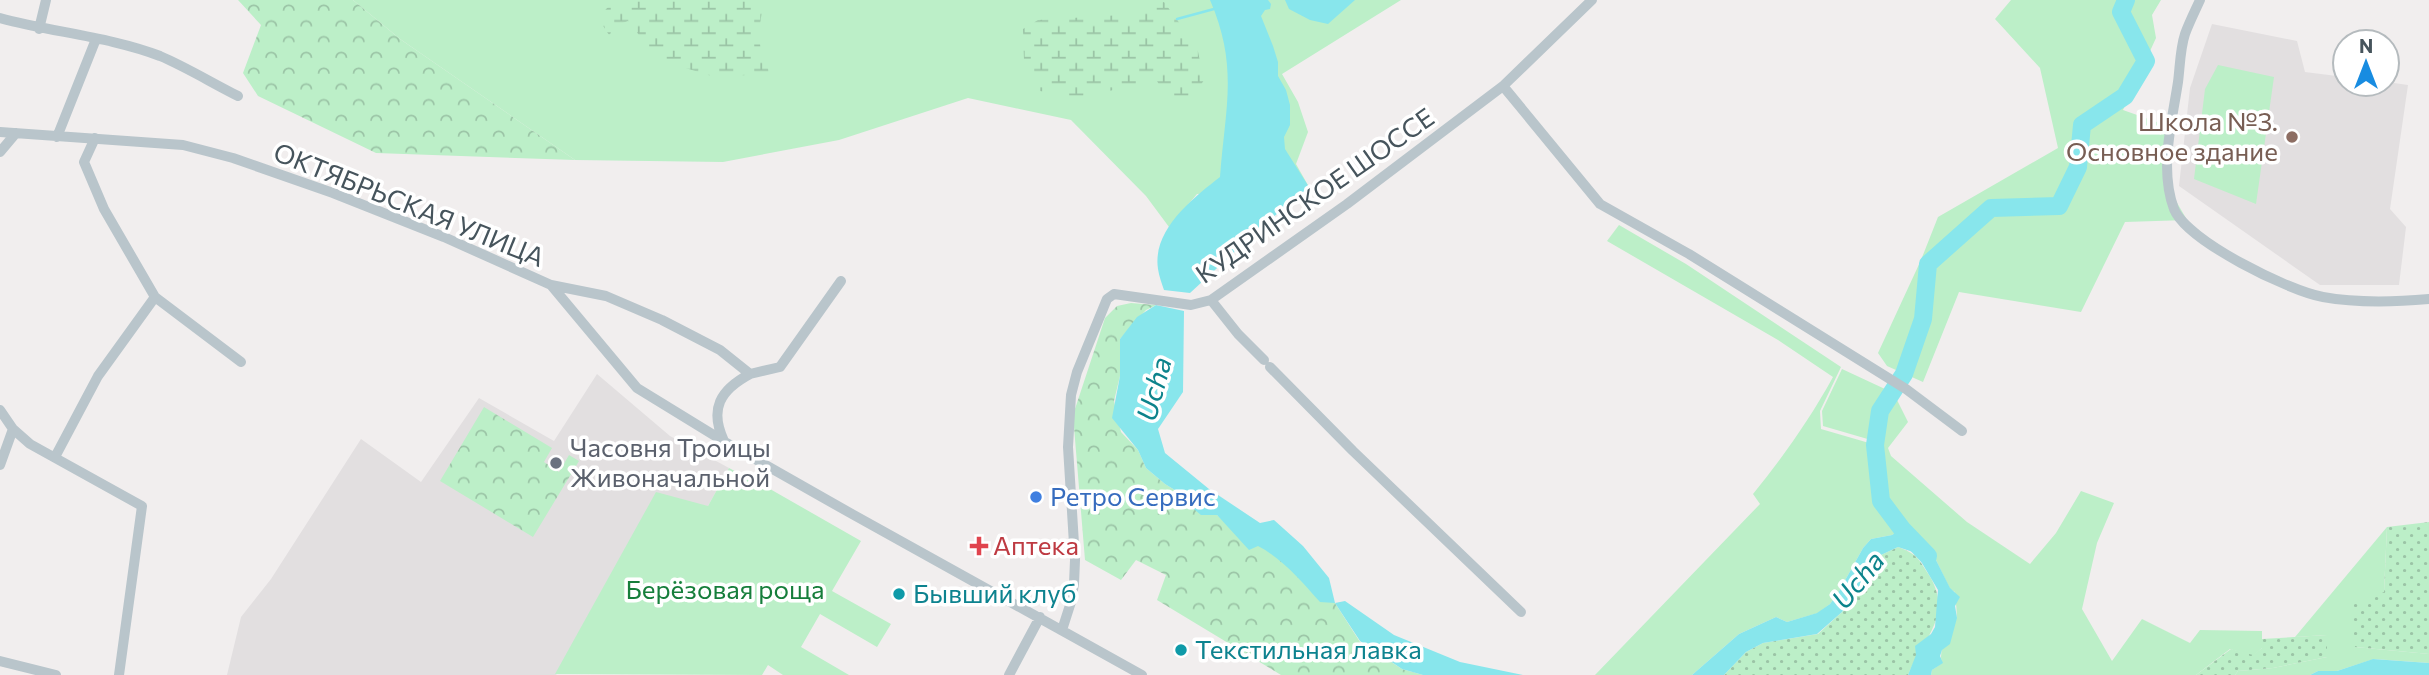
<svg xmlns="http://www.w3.org/2000/svg" width="2429" height="675" font-family="Commissioner,sans-serif">
<style>
.education{fill:#e2dfe0}
.green{fill:#bcefc8}
.forest{fill:url(#forest-crowns)}
.wetland{fill:url(#wetland-marsh)}
.garden{fill:url(#garden-dots)}
.water{fill:#88e6ec}
.lines{fill:none;stroke-linecap:round;stroke-linejoin:round}
.stream{stroke:#88e6ec;stroke-width:2.5}
.river{stroke:#88e6ec;stroke-width:18}
.minor{stroke:#b9c5cb;stroke-width:10}
.education-dot{fill:#8d6e63;stroke:#fff;stroke-width:2.5}
.worship-dot{fill:#6b7280;stroke:#fff;stroke-width:2.5}
.shop-dot{fill:#3f7fe0;stroke:#fff;stroke-width:2.5}
.health-dot{fill:#e0444e;stroke:#fff;stroke-width:2.5}
.culture-dot{fill:#0f9aa8;stroke:#fff;stroke-width:2.5}
.labels{text-anchor:middle;stroke-width:7;stroke-linejoin:round;paint-order:stroke}
.education-label{font-size:26px;fill:#785e54;stroke:#fff;text-anchor:end}
.street-label{font-size:26px;fill:#46545c;stroke:#fff}
.worship-label{font-size:26px;fill:#5b616d;stroke:#fff;text-anchor:start}
.shop-label{font-size:26px;fill:#366cbe;stroke:#fff;text-anchor:start}
.health-label{font-size:26px;fill:#be3a42;stroke:#fff;text-anchor:start}
.park-label{font-size:26px;fill:#167e3b;stroke:#fff}
.culture-label{font-size:26px;fill:#0d838f;stroke:#fff;text-anchor:start}
.water-label{font-size:28px;font-style:italic;fill:#0c838b;stroke:#fff}
</style>
<defs>
<pattern id="forest-crowns" width="20" height="18" patternUnits="userSpaceOnUse" patternTransform="scale(1.75)"><rect width="20" height="18" fill="#bcefc8"/><path d="M2 6a3 3 0 1 1 6 0M12 15a3 3 0 1 1 6 0" fill="none" stroke="#9bc4a6"/></pattern>
<pattern id="wetland-marsh" width="20" height="14" patternUnits="userSpaceOnUse" patternTransform="scale(1.75)"><rect width="20" height="14" fill="#bcefc8"/><path d="M1 5h8M5 5V1M11 12h8M15 12V8" fill="none" stroke="#9bc4a6"/></pattern>
<pattern id="garden-dots" width="8" height="8" patternUnits="userSpaceOnUse" patternTransform="scale(1.75)"><rect width="8" height="8" fill="#bcefc8"/><path d="M2 2h.1M6 6h.1" fill="none" stroke="#9bc4a6" stroke-width="1.8" stroke-linecap="round"/></pattern>
</defs>
<rect width="100%" height="100%" fill="#f1eeee"/>
<path class="education" d="M2212 24 2297 41 2305 72 2345 77V84H2387V82L2408 85 2390 209 2406 227 2399 285H2320L2179 186 2190 88Z
M597 374 670 436 729 468 708 506 556 675H227L241 617 271 579 361 439 421 482 479 398 554 441Z"/>
<path class="green" d="M353 0H1401L1282 74 1298 102 1308 132 1296 164 1309 187 1197 194 1169 227 1146 196 1071 120 968 98 839 140 723 162 575 160 400 39Z
M2011 0H2161L2152 15 2156 38 2123 110 2171 127 2169 189 2187 220 2125 222 2081 312 1959 292 1923 382 1887 366 1878 353 1921 260 1938 217 2058 148 2040 68 1995 19Z
M2218 65 2274 77 2256 204 2194 179 2205 89Z
M1619 225 1686 264 1841 367 1820 411 1821 429 1876 445 1886 412 1897 400 1908 422 1888 448 1891 456 1967 522 2030 564 2056 533 2081 491 2114 503 2097 543 2082 609 2112 661 2142 619 2190 643 2200 630 2262 631V648L2253 656 2230 649 2196 675H1931L1932 670 1942 663C1937 647 1952 635 1956 620 1958 612 1955 600 1955 592L1950 589 1936 560 1898 532 1892 535 1871 539 1863 548 1838 593 1830 604 1818 613 1787 622 1776 617 1739 634 1692 675H1595L1760 504 1753 494C1783 457 1810 419 1833 377L1778 340 1607 241Z
M1842 369 1885 389 1895 397 1883 411 1878 409 1871 440 1823 426 1822 411Z
M729 468 744 476 743 478 770 489 861 541 832 591 891 624 877 647 820 614 801 647 849 675H783L768 665 762 675 555 674 656 492 708 506Z
M2387 527 2384 592 2355 647 2429 654V663L2374 659 2337 671H2318L2310 675H2235L2238 671 2273 668 2327 657V635L2295 637Z"/>
<path class="forest" d="M238 0H353L400 39 575 160 376 153 258 96 243 73 261 25Z
M1131 303 1156 305 1146 310 1120 339V376L1114 401 1121 432 1138 450 1146 468 1165 484 1178 492 1183 500 1217 515 1230 527 1271 553 1335 603 1360 642 1402 669 1423 675H1281L1157 600 1166 575 1136 560 1121 580 1085 560 1073 415 1105 318 1117 306Z
M484 407 552 448 544 462 559 472 569 455 579 461 533 537 440 481Z"/>
<path class="wetland" d="M608 0H764C758 33 755 50 774 79L760 81 744 75 731 82 653 58C643 47 640 32 628 21L620 24 609 35 598 18 608 7Z
M1164 2 1197 47 1204 80 1193 97 1165 96 1156 79 1082 98 1040 91 1024 60 1023 29 1038 20 1122 15Z"/>
<path class="garden" d="M2429 522V654L2355 647 2351 605 2384 592 2387 527Z
M1898 547C1917 554 1918 558 1929 575 1954 616 1923 638 1908 675H1724L1746 652 1763 643 1818 634 1842 612 1881 555Z
M2327 635V657L2273 668 2238 671 2235 675H2196L2231 649 2253 655 2262 648V639Z"/>
<path class="water" d="M1210 0H1268L1271 4 1270 9 1265 10 1261 16 1273 46 1278 62V76L1286 90 1290 105V125L1284 137 1285 149 1309 187 1266 223 1190 293 1164 290C1162 284 1159 276 1158 269 1152 230 1193 198 1220 177 1225 108 1239 67 1210 0Z
M1285 0H1355L1328 24 1310 20 1289 9Z
M1156 305 1184 311 1183 392 1158 429 1165 453 1209 489 1260 523 1274 520 1303 546 1329 578 1335 603 1345 601 1394 635 1460 662 1523 675H1423L1402 669 1360 641 1335 603 1320 602C1301 581 1283 559 1258 546L1249 550 1217 515H1201L1183 500 1178 492 1165 484 1146 468 1138 450 1112 418 1120 376V339L1137 317Z
M1898 531 1936 560 1950 588 1960 597 1955 606 1957 618 1950 644 1942 650 1940 656 1943 663 1932 670 1931 675H1908L1916 655 1915 646 1931 634 1935 627 1938 590 1916 553 1898 547 1881 555 1842 612 1817 634 1763 643 1746 652 1724 675H1692L1739 634 1776 617 1787 622 1817 613 1830 604 1838 593 1863 548 1871 539 1892 535Z
M2373 659 2429 663V675H2310L2318 671H2337Z"/>
<g class="lines">
<path class="stream" d="M1177 19 1214 9"/>
<path class="river" d="M1928 556 1902 529 1881 501 1875 445 1880 411 1904 374 1923 319 1928 264 1991 208 2059 206 2078 167 2082 125 2125 96 2146 61 2121 12 2126 0"/>
<path class="minor" d="M2200 0C2195 11 2189 23 2185 34 2180 49 2180 67 2178 82 2172 122 2159 169 2174 209 2187 241 2289 291 2323 297 2356 303 2395 302 2429 299
M0 18C51 32 111 37 160 56 186 67 212 83 238 96
M39 29 46 0
M1503 86 1600 204 1689 254 1906 389 1962 431
M0 132 183 145 233 158 333 193 444 237 551 285 637 388 725 442 852 514 1142 675
M57 137 96 39
M95 138 84 162 104 209 155 297 241 362
M0 152 16 133
M551 285 606 296 662 320 720 350 750 374 780 367 841 281
M1211 300 1238 334 1264 360
M1270 367 1353 451 1521 612
M0 410 13 429 30 444 142 506 119 675
M724 441C709 409 720 390 750 374
M55 457 98 376 155 297
M0 465 13 429
M1062 630 1071 602 1074 584 1075 560 1068 447 1071 395 1077 372 1107 299 1114 294 1191 305 1211 300 1347 204 1503 86 1592 0
M0 661 56 675
M1009 675 1040 617"/>
</g>
<circle class="education-dot" cx="2292" cy="137" r="7"/>
<circle class="worship-dot" cx="556" cy="463" r="7"/>
<circle class="shop-dot" cx="1036" cy="497" r="7"/>
<path class="health-dot" d="M975.5 535.5h7v7h7v7h-7v7h-7v-7h-7v-7h7z"/>
<g class="culture-dot">
<circle cx="899" cy="594" r="7"/>
<circle cx="1181" cy="650" r="7"/>
</g>
<g class="labels">
<g class="education-label">
<text x="2278" y="131">Школа №3.<tspan x="2278" dy="30">Основное здание</tspan></text>
</g>
<g class="street-label">
<text transform="translate(1315 196) rotate(-35)" y="9">КУДРИНСКОЕ ШОССЕ</text>
<text transform="translate(409 205) rotate(22)" y="9">ОКТЯБРЬСКАЯ УЛИЦА</text>
</g>
<g class="worship-label">
<text x="570" y="457">Часовня Троицы<tspan x="570" dy="30">Живоначальной</tspan></text>
</g>
<g class="shop-label">
<text x="1050" y="506">Ретро Сервис</text>
</g>
<g class="health-label">
<text x="993" y="555">Аптека</text>
</g>
<g class="park-label">
<text x="725" y="599">Берёзовая роща</text>
</g>
<g class="culture-label">
<text x="913" y="603">Бывший клуб</text>
<text x="1195" y="659">Текстильная лавка</text>
</g>
<g class="water-label">
<text transform="translate(1154 389) rotate(-75)" y="10">Ucha</text>
<text transform="translate(1858 580) rotate(-51)" y="10">Ucha</text>
</g>
</g>
<g transform="translate(2366 63)"><circle r="33" fill="#ffffff" stroke="#b5bbbe" stroke-width="2"/>
<path d="M0-5L12 26L0 18L-12 26Z" fill="#188ce1"/>
<text y="-10" font-size="19" font-weight="bold" text-anchor="middle" fill="#46545c">N</text>
</g>
</svg>
